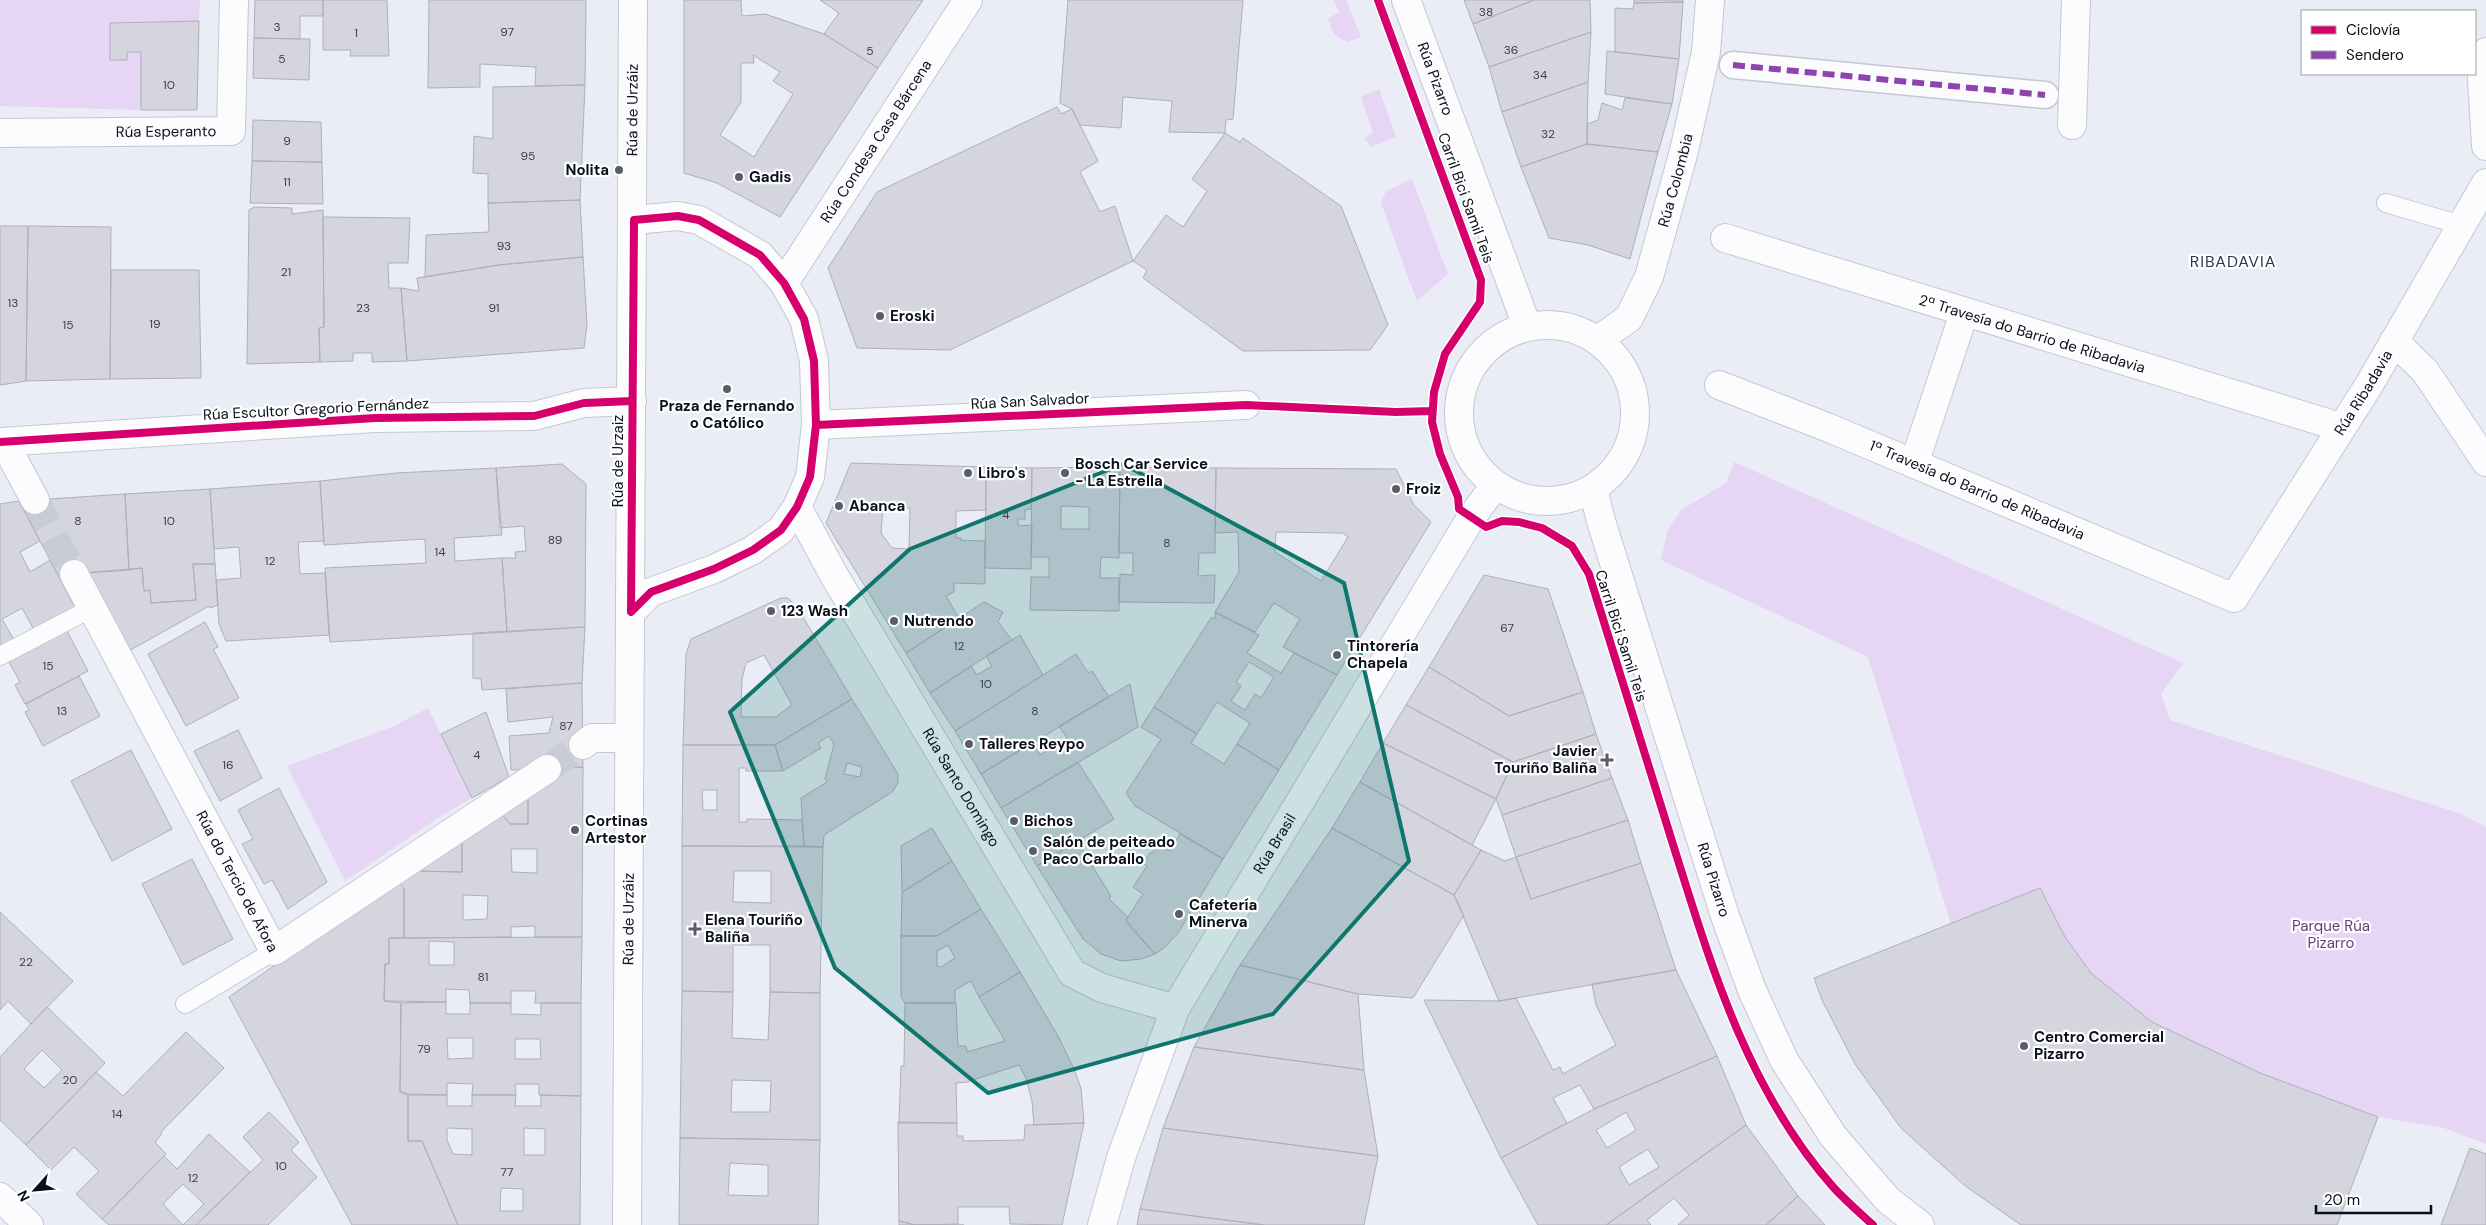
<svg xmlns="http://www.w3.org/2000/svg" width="2486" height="1225" font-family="'DM Sans',sans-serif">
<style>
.green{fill:#e6d5f5}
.building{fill:#d5d5e0;stroke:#aeafb9;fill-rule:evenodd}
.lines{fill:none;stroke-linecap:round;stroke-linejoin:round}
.minor-tunnel{stroke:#c8ccd4;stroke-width:28;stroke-dasharray:28 14;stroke-linecap:butt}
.service-casing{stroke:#c3c8d1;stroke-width:20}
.pedestrian-casing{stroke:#c3c8d1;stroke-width:29}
.minor-casing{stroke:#c3c8d1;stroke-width:30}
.tertiary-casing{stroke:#c3c8d1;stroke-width:30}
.secondary-casing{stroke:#c3c8d1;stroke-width:30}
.primary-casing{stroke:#c3c8d1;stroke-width:30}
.service{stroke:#fcfcfe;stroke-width:18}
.pedestrian{stroke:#fcfcfe;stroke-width:26}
.minor{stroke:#fcfcfe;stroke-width:28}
.tertiary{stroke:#fcfcfe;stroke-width:28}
.secondary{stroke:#fcfcfe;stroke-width:28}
.primary{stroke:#fcfcfe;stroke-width:28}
.quiet{stroke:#8e44ad;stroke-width:6;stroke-dasharray:12 6;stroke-linecap:butt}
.cycleway-casing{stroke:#fff;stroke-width:11}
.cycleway{stroke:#d6006c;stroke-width:8}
.marked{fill:#0f766e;fill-opacity:0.2;stroke:#0f766e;stroke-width:4;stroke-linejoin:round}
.poi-dot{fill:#585d67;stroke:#fff;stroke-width:2}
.labels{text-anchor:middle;stroke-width:4.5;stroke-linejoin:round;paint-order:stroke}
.number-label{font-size:12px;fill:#3c414c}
.street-label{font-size:15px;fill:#09101a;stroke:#fff}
.poi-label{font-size:15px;font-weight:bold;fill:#09101a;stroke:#fff;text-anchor:start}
.park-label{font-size:15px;fill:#643c79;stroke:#fff}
.neighbourhood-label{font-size:16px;letter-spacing:1px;fill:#2a3953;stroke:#fff}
</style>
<rect width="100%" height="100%" fill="#eaedf5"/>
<path class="green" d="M0 0H200L199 21 110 23V60H127V52H141V110L0 106Z
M1334 0H1346L1361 37 1347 42 1334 34 1328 19 1339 12Z
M1379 89 1396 137 1371 147 1364 138 1373 133 1361 97Z
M1412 179 1448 274 1417 301 1381 203 1386 191Z
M1734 462 2183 663 2161 694 2170 720 2461 814 2486 827V1144L2444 1128 2378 1117 2260 1073 2152 1022 2091 973 2065 937 2040 888 1951 924 1868 657 1661 560 1668 529 1681 510 1726 483Z
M428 708 472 798 441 816 345 881 287 766 394 726Z"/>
<path class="building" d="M255 0H323V16H300V39L254 38Z
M323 0H387L389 56H350L351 50H323Z
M429 0H586L585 85 535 86 536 67 480 64V87L428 88Z
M684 0H741L742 16 765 14 824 34 878 68 780 217 717 183 684 173ZM753 55 780 72 773 81 793 94 754 157 720 135 741 102V63H754Z
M820 0H923L878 68 824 34 839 13Z
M1068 0H1243L1233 119 1226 120 1225 133 1169 132 1172 101 1123 97 1121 128 1080 125 1072 109 1060 103Z
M1464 0H1534L1473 24Z
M1534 0H1590L1591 32 1489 67 1473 24Z
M1634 0H1683V2L1634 3Z
M1683 2 1679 59 1615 52V8L1633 9 1634 3Z
M199 21 197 110H141V52H127V60H110V23Z
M1591 32 1588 82 1502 112 1489 67Z
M254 38 310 39 309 80 253 78Z
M1607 51 1679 59 1672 104 1605 94Z
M1588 82 1587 144 1521 167 1502 112Z
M585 85 580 200 488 203V174L473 173 474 136 493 139V87Z
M1625 98 1672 104 1658 152 1587 144V124L1598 120 1602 103 1622 110Z
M1057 107 1061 114 1072 109 1098 161 1080 172 1100 212 1115 206 1133 261 950 350 857 348 828 268 877 192Z
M253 120 321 122 322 162 252 161Z
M1225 133 1240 142 1243 138 1341 206 1388 325 1370 350 1243 351 1143 278 1147 270 1133 261 1166 215 1183 227 1207 191 1192 179Z
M1587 144 1658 152 1630 259 1588 245 1549 238 1521 167Z
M252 161 322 162 323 204 250 203Z
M580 200 583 257 499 265 425 277 426 235 489 232 488 203Z
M254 207 292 208V214L323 210 324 327 319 328 320 362 247 364 249 210Z
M323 217 410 218 408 263H388L389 288H401L407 361 372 362V353H353V361L320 362 319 328 324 327Z
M0 226H28L26 381 0 385Z
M28 226 111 227 110 379 26 381Z
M583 257 587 325 584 348 407 361 401 288 419 291 417 278 499 265Z
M111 270H199L201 378 110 379Z
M851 463 986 467V510L956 511V538H961L960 540 985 541V584L954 583V592L946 596 959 618 906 653 826 523ZM883 507 910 508 909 549 892 548 881 533Z
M562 464 586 484 585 627 507 632 502 558H516L515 552 526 551 524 526 500 528 496 468Z
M986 467 1032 468 1031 509 1025 510V519H1018V526L1032 525 1031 569 985 568Z
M1120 467 1119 558 1101 557 1100 578H1119V611L1030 610 1031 577H1049V557H1031L1032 468ZM1061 506 1089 507V529H1061Z
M1120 467 1216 468 1215 553H1199L1198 576 1215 575 1214 603 1119 602 1120 574 1133 575V553H1119Z
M496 468 502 535 454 538 455 561 502 558 507 632 330 642 325 568 426 563 425 539 324 545 320 481 396 473Z
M1216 468 1396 469 1414 505 1431 522 1337 675 1283 647 1300 619 1274 603 1255 632 1215 612 1239 572 1238 532 1215 533ZM1276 532 1343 533 1348 537 1321 581 1275 552Z
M320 481 324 541 298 542 300 574 325 573 329 635 226 641 219 624 216 580 241 578 239 547 214 549 210 489Z
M210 489 215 564H193L196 600 151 603 150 590 144 591 142 568 129 570 125 494Z
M125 494 129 570 58 575 19 501Z
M19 501 40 541 20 552 30 572 50 560 75 608 34 630 22 608 2 619 14 640 0 647V504Z
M193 564H215L218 605 210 608 209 606 127 652 82 573 142 568 144 591 150 590 151 603 196 600Z
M1484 575 1548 589 1583 692 1509 716 1429 667Z
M781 598H788L797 607 852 699 775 745H683L686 654 691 639ZM764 655 792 705 776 717H741L742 679 746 663Z
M984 602 1003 612 998 622 1012 640 930 693 906 653Z
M1215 612 1259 635 1247 653 1281 673 1294 653 1337 675 1279 770 1237 744 1250 723 1217 702 1197 734 1154 707 1211 618H1215ZM1249 662 1274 677 1261 698 1255 694 1245 710 1231 701 1241 686 1236 682Z
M205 622 218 647 213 649 239 698 186 726 148 654Z
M585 627 582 683 482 690 481 679 473 678V633Z
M66 629 88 671 25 704 15 685 20 682 8 660Z
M1020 635 1043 675 955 731 930 693 971 666 977 675 992 666 986 656Z
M1076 654 1088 673 1092 671 1109 697 981 774 955 731Z
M1429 667 1509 716 1583 692 1596 734 1513 762 1406 705Z
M79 676 100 716 43 746 25 712 29 710 26 704Z
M582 683 583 767 511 770 509 736 549 733 553 717 508 722 506 689Z
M1130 684 1138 727 1001 808 981 774 1032 742 1040 755 1067 738 1059 726Z
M852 699 898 774V783L892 792 824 835 823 847 804 846 801 798 827 782 825 779 834 744 829 736 818 743 821 748 783 771 775 745ZM847 763 862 767 860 777 844 774Z
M1406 705 1513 762 1496 799 1383 743Z
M1154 707 1197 734 1191 743 1224 764 1237 744 1279 770 1223 859 1135 806 1126 793 1161 739 1141 727Z
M486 712 509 777 472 798 441 734Z
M238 730 262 778 220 801 194 751Z
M1596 734 1612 778 1502 815 1496 799 1513 762Z
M1383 743 1496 799 1472 845 1360 782Z
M683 745H775L783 771H746V768H739V822H747V819L802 820 804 846H682ZM702 790H717V810H703Z
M131 750 172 829 112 861 71 781Z
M1078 762 1114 819 1037 866 1001 808Z
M583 767 582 937H535V926L511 927V937L404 938V888L397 881 413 871 462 872V836L499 811 510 824H528V792L563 768ZM511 849H537V873L512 872ZM463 895 488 896 487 919 463 920Z
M1612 778 1628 820 1516 857 1502 815Z
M1360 782 1481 850 1454 895 1332 828Z
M279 788 327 882 288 909 272 880 264 884 242 844 253 839 238 810Z
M528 792V824H510L499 811Z
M1628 820 1641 863 1531 899 1516 857Z
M932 828 952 861 902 892 901 846Z
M1332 828 1454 895 1464 915 1413 998 1358 994 1240 965Z
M1180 834 1223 859 1178 933 1165 947 1155 954 1126 920 1143 894 1133 887 1147 866 1143 864 1150 853H1152L1158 845 1170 851Z
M462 836V872L413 871Z
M1077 841 1111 896 1109 899 1128 917 1126 920 1131 928 1155 954 1141 959 1121 961 1101 954 1083 939 1037 866Z
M682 846 823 847 820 993 770 992V945H733V992L682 991ZM734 871H771V903L733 902Z
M1481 850 1505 861 1516 857 1531 899 1641 863 1676 970 1499 1001 1454 895Z
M192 859 233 939 183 965 142 884Z
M952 861 981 909 937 936H901L902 892Z
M397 881 404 888V938H389V964H385L384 1001 401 1003 400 1092 408 1095V1141H422L458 1225H352L229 997Z
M2040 888 2065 937 2091 973 2152 1022 2260 1073 2378 1117 2337 1225H2021L1964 1185 1901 1128 1855 1064 1822 1000 1814 978Z
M981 909 1020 972 979 997 971 981 955 990V1003H905L901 997V936H937ZM948 945 955 958 941 967 937 966V951Z
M0 912 73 981 31 1024 8 1001 0 1010Z
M582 937 581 1003H535L536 991H511V1003H470L469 990 446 989V1002L384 1001 385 964H389V938ZM429 941 454 942V965H429Z
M1240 965 1358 994 1364 1070 1194 1047Z
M1676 970 1717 1056 1594 1109 1580 1085 1553 1098 1567 1123 1501 1158 1424 1000 1499 1001 1516 998 1553 1070 1560 1067 1563 1074 1616 1045 1596 1005 1592 984Z
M1020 972 1058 1036 1074 1069 1081 1088 1084 1123 1034 1125 1032 1101 1026 1078 1019 1065 967 1082 956 1083 957 1123H899L901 1066H904L905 1003H956L958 1046H966L967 1052 1005 1041 979 997Z
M682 991 733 992 732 1038 768 1040 770 992 820 993V1140L680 1138ZM732 1080 771 1081 770 1112H731Z
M446 1002V1014H470V1003H511V1014L541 1015V1003H581V1096L539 1095V1084H515L516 1095H472L473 1084 447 1083V1095L406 1094 405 1092H400L401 1003ZM447 1038H473V1058L448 1059ZM515 1039H540L541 1059H515Z
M47 1007 105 1063 26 1145 0 1120V1057ZM42 1050 62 1070 44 1088 24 1069Z
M186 1032 224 1068 161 1132 162 1134 155 1142 166 1154 102 1219 76 1194 99 1171 74 1147 51 1170 26 1145 96 1072 123 1096Z
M1194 1047 1364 1070 1378 1156 1163 1128Z
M1717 1056 1746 1125 1606 1225H1538L1501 1158 1594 1109ZM1626 1112 1636 1130 1607 1148 1596 1130ZM1648 1149 1659 1167 1629 1185 1619 1167Z
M408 1095H447V1106H472V1095H516L515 1106H541V1095L581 1096 580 1225H458L422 1141H408ZM447 1128 472 1129V1155L453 1154 447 1140ZM524 1128 545 1129V1155H524ZM501 1188 523 1189V1211H500Z
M269 1112 299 1142 291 1150 317 1177 268 1225H196L263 1160 243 1137Z
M898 1122 957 1123V1136H963V1141L1024 1140 1025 1125 1084 1123 1062 1225 1010 1224 1009 1207H958V1224L915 1225 899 1221Z
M1746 1125 1798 1196 1766 1225H1678L1689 1215 1674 1198 1647 1220 1651 1225H1606Z
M1163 1128 1378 1156 1364 1225H1264L1140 1209Z
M209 1134 250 1172 196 1225H109L102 1219 164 1156 177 1169ZM183 1184 204 1204 183 1225 163 1204Z
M680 1138 820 1140 818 1225H679ZM730 1163 768 1165V1196L728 1195Z
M2470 1148 2486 1154V1225H2441Z
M1798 1196 1825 1225H1766Z
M1140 1209 1264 1225H1137Z
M899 1221 915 1225H964H899Z"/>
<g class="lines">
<path class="minor-tunnel" d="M35 500 74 574
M547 769 583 745"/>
<g class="service-casing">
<path id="service" d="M2386 203 2461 225
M0 656 92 608
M185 1004 274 951"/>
</g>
<g class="pedestrian-casing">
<path id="pedestrian" d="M1733 65 2045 95"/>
</g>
<g class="minor-casing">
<g id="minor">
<path d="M2486 52 2481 62 2486 146"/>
<path d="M2072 125 2076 0"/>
<path id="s1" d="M0 133 231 131 234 0"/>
<path d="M1725 238 2340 427"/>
<path id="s2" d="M784 283 968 0"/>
<path id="s3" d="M1598 340 1629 318 1649 277 1684 151 1706 52 1710 0"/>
<path d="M2394 341 2425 371 2486 462"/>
<path id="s4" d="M1719 385 1829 428 2234 598 2369 385 2486 183"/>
<path d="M816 425 1246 405"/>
<path d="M0 442 375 418 534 416 584 403 632 401"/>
<path d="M4 442 35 500"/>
<path d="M1914 464 1964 313"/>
<path id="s5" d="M797 507 835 577 1072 973 1102 988 1175 1009"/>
<path id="s6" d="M74 574 274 951 547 769"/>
<path d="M631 612 651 592 714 569 753 550 781 530 797 507 810 477 816 425 814 361 804 319 784 283 760 255 699 220 678 216 634 220"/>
<path d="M583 745 592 738H629"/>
<path id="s7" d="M1102 1225 1121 1158 1175 1009 1471 518 1495 485"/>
</g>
</g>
<g class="tertiary-casing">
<path id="tertiary" d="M0 1197 29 1225"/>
</g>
<g class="secondary-casing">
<g id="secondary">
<path id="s8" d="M627 1225 633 0"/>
</g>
</g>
<g class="primary-casing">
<g id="primary">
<path id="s9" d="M1406 0 1527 326"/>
<circle cx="1547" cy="413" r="88"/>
<path id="s10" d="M1593 489 1601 521 1725 916 1752 990 1784 1060 1833 1136 1888 1200 1920 1225"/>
</g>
</g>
<use href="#service" class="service"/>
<use href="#pedestrian" class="pedestrian"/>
<use href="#minor" class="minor"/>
<use href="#tertiary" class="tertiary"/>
<use href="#secondary" class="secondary"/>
<use href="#primary" class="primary"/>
<path class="quiet" d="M1733 65 2045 95"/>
<g class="cycleway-casing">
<path id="cycleway" d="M1378 0 1481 280 1480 302 1445 354 1434 392 1432 422 1440 454 1458 497 1459 509 1486 527 1502 521 1519 522 1542 528 1572 546 1589 574C1617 662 1644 750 1671 838 1710 962 1746 1089 1834 1188 1846 1201 1860 1213 1873 1225
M678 216 699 220 760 255 784 283 804 319 814 361 816 425 810 477 797 507 781 530 753 550 714 569 651 592 631 612 634 220Z
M816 425 1246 405 1396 412 1432 411
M0 442 375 418 534 416 584 403 632 401"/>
</g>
<use href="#cycleway" class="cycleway"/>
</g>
<path class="marked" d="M1123 464 1344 583 1409 861 1273 1014 988 1093 835 968 730 712 910 549Z"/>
<g class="poi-dot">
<circle cx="619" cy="170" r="5"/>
<circle cx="739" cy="177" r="5"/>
<circle cx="880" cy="316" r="5"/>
<circle cx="727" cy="389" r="5"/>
<circle cx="968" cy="473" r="5"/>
<circle cx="1065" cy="473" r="5"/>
<circle cx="1396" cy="489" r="5"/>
<circle cx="839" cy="506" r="5"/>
<circle cx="771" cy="611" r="5"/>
<circle cx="894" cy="621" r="5"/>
<circle cx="1337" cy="655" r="5"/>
<circle cx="969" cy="744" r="5"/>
<path d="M1604.5 752.5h5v5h5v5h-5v5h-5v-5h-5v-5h5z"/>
<circle cx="1014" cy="821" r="5"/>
<circle cx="575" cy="830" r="5"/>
<circle cx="1033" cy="851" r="5"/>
<circle cx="1179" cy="914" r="5"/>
<path d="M692.5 921.5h5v5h5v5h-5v5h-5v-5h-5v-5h5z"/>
<circle cx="2024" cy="1046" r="5"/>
</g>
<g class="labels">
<g class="number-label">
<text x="1486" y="16">38</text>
<text x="277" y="31">3</text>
<text x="507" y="36">97</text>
<text x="356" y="37">1</text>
<text x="1511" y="54">36</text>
<text x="870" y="55">5</text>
<text x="282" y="63">5</text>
<text x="1540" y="79">34</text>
<text x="169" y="89">10</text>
<text x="1548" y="138">32</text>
<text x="287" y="145">9</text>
<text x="528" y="160">95</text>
<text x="287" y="186">11</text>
<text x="504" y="250">93</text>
<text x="286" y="276">21</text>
<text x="13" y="307">13</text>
<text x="363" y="312">23</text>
<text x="494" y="312">91</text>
<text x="155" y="328">19</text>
<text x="68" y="329">15</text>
<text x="1006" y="519">4</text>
<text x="78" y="525">8</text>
<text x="169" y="525">10</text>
<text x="555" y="544">89</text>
<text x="1167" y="547">8</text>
<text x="440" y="556">14</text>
<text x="270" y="565">12</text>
<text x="1507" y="632">67</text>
<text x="959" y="650">12</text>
<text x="48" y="670">15</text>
<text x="986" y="688">10</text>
<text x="62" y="715">13</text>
<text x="1035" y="715">8</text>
<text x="566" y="730">87</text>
<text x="477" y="759">4</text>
<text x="228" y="769">16</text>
<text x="26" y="966">22</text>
<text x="483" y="981">81</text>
<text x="424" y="1053">79</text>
<text x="70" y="1084">20</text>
<text x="117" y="1118">14</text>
<text x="281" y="1170">10</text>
<text x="507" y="1176">77</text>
<text x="193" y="1182">12</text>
</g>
<g class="street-label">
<text dy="5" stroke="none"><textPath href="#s9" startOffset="84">Rúa Pizarro</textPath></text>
<text dy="5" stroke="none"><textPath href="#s8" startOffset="1115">Rúa de Urzáiz</textPath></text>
<text dy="5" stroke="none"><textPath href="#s1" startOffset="166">Rúa Esperanto</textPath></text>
<text dy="5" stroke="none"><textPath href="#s2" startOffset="169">Rúa Condesa Casa Bárcena</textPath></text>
<text dy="5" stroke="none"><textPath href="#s3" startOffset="184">Rúa Colombia</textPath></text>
<text transform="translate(1466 198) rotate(70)" y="5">Carril Bici Samil Teis</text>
<text transform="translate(2032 334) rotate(17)" y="5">2ª Travesía do Barrio de Ribadavia</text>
<text dy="5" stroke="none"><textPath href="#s4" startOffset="800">Rúa Ribadavia</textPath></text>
<text transform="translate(1030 401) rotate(-3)" y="5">Rúa San Salvador</text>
<text transform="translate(316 409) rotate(-3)" y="5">Rúa Escultor Gregorio Fernández</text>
<text transform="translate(618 461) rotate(-90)" y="5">Rúa de Urzaiz</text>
<text transform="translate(1977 490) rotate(23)" y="5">1ª Travesía do Barrio de Ribadavia</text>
<text transform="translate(1621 636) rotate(72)" y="5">Carril Bici Samil Teis</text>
<text dy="5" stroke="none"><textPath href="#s5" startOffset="325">Rúa Santo Domingo</textPath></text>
<text dy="5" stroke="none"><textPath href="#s7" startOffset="421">Rúa Brasil</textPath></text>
<text dy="5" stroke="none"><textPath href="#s6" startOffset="348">Rúa do Tercio de Afora</textPath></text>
<text dy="5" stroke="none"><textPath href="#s10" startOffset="409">Rúa Pizarro</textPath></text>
<text dy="5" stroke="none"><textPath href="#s8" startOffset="306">Rúa de Urzáiz</textPath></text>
</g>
<g class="poi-label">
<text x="609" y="175" text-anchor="end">Nolita</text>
<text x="749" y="182">Gadis</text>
<text x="890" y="321">Eroski</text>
<text x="727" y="411" text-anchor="middle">Praza de Fernando<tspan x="727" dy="17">o Católico</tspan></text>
<text x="1075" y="469">Bosch Car Service<tspan x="1075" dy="17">- La Estrella</tspan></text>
<text x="978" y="478">Libro's</text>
<text x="1406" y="494">Froiz</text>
<text x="849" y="511">Abanca</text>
<text x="781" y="616">123 Wash</text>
<text x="904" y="626">Nutrendo</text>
<text x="1347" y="651">Tintorería<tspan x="1347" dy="17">Chapela</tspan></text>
<text x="979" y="749">Talleres Reypo</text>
<text x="1597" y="756" text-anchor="end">Javier<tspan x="1597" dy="17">Touriño Baliña</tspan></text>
<text x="585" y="826">Cortinas<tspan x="585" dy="17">Artestor</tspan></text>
<text x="1024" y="826">Bichos</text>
<text x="1043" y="847">Salón de peiteado<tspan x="1043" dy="17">Paco Carballo</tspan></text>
<text x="1189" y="910">Cafetería<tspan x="1189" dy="17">Minerva</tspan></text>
<text x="705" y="925">Elena Touriño<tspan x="705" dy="17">Baliña</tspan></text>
<text x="2034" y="1042">Centro Comercial<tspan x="2034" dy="17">Pizarro</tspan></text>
</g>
<g class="park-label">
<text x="2331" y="931">Parque Rúa<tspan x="2331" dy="17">Pizarro</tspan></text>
</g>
<g class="neighbourhood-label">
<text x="2233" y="267">RIBADAVIA</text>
</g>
</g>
<rect x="2301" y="10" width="175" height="65" fill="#ffffff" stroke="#9d9fa3"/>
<rect x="2311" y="26" width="25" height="8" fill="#d6006c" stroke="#9d9fa3"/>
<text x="2346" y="35" font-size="15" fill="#09101a">Ciclovía</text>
<rect x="2311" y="51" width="25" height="8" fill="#8e44ad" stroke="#9d9fa3"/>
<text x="2346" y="60" font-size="15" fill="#09101a">Sendero</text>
<g transform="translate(35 1190) rotate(243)" stroke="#ffffff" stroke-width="4" paint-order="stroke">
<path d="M0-4L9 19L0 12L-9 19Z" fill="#09101a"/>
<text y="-8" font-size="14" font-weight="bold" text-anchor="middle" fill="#09101a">N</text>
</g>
<path d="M2316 1205v8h115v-8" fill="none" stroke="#09101a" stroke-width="2.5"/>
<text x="2324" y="1205" font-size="15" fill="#09101a" stroke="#ffffff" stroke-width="4" paint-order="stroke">20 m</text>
</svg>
